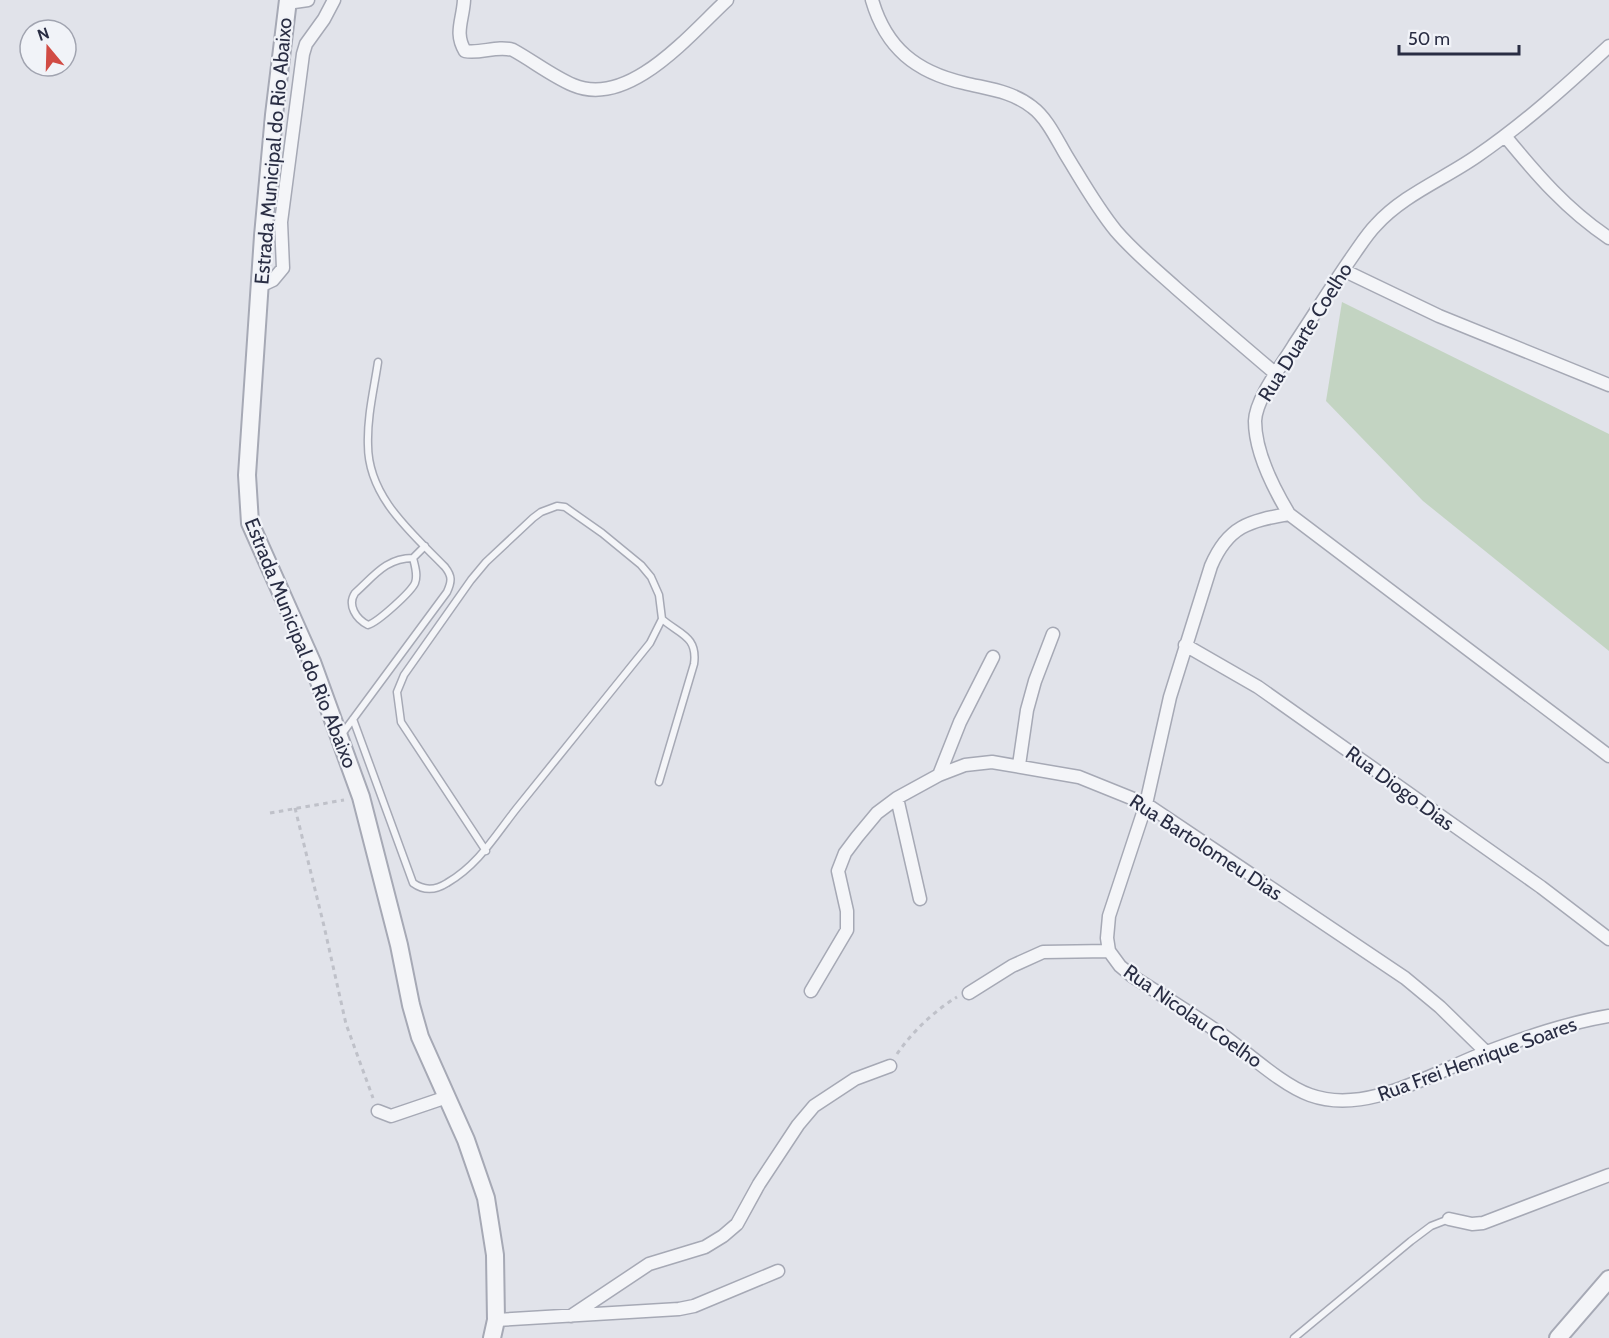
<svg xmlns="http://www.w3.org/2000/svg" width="1609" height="1338" font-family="Cabin,sans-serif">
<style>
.green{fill:#c3d4c2}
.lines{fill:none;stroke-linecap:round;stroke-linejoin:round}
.service-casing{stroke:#a6a9b5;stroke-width:9}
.minor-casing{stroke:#a6a9b5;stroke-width:15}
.tertiary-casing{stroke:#a6a9b5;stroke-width:20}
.path{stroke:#bfc1c9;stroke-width:3;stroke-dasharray:4.5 4.5;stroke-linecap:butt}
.service{stroke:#f4f5f8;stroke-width:6}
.minor{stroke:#f4f5f8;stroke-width:12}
.tertiary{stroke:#f4f5f8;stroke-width:16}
.labels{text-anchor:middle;stroke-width:4.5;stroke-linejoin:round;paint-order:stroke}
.street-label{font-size:20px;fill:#292d43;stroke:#f1f3f8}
</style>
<rect width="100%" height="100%" fill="#e1e3ea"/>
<path class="green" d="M1342 302 1609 434V651L1423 501 1326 401Z"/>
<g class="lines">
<g class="service-casing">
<path id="service" d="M413 558C415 566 418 575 415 583 411 592 378 622 368 625 356 619 347 605 355 593 374 576 386 558 413 558L425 546
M353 719 413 883C424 891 436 890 447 883 481 863 497 832 521 803 564 750 607 696 650 643L662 619 659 595 651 577 641 565 602 533 565 507 557 506 541 512 533 518 486 562 471 580 404 675 397 692 401 722 486 851
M342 734 447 592C452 581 452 576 445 567 412 533 368 497 368 445 367 417 374 389 378 362
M659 782 694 664C698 636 679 634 662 619
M1294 1338 1411 1241 1431 1226 1449 1219"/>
</g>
<g class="minor-casing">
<path id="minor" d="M464 0C463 20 454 33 465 51 481 54 497 45 513 50 533 61 552 76 573 85 629 109 690 34 727 0
M872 0C886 48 916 72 964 83 988 89 1012 91 1032 107 1047 118 1057 140 1066 155 1082 181 1097 208 1116 231 1134 252 1156 270 1176 288 1209 317 1242 345 1276 374
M287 3 308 0
M1609 46C1567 85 1525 123 1477 156 1444 179 1403 195 1376 225 1368 233 1361 244 1354 254 1333 284 1314 315 1294 345 1282 365 1256 398 1255 421 1255 451 1274 489 1289 514L1609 756
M1505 136C1537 175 1567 210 1609 238
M1343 270 1439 316 1609 385
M260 286 273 280 283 268 281 222 303 54 306 44 324 19 334 0
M1289 514C1249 521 1228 526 1211 566L1170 697 1146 804 1109 916 1107 938 1109 951 1120 966 1132 976C1163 996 1194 1015 1224 1036 1249 1054 1282 1085 1310 1095 1368 1116 1435 1071 1487 1052 1527 1037 1567 1023 1609 1016
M1185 645 1258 687 1541 887 1609 939
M1019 765 1027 710 1035 681 1053 634
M939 775 960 722 993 657
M897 798 920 899
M811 991 847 930V911L838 871 845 853 857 837 877 813 897 798 939 775 965 765 992 762 1079 777 1146 804 1405 978 1440 1007 1486 1052
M969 993 1012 966 1043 952 1109 951
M378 1111 391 1116 447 1097
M1449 1219 1472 1224 1483 1223 1609 1175
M571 1316 649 1264 705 1247 723 1236 737 1224 759 1184 798 1125 814 1106 855 1079 890 1066
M496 1320 679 1309 694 1306 778 1271"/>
</g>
<g class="tertiary-casing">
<path id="tertiary" d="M288 0 274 115 263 236 247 475 250 523 312 662 361 797 399 945 411 1005 420 1037 466 1140 486 1198 495 1255 496 1320 492 1338
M1558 1338 1609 1279"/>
</g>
<path class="path" d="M295 808 324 926 346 1024 373 1098
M270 813 344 800
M897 1054C912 1032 934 1011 957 997"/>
<use href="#service" class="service"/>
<use href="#minor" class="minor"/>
<use href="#tertiary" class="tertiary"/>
</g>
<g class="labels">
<g class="street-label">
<text transform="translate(273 151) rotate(-85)" y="7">Estrada Municipal do Rio Abaixo</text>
<text transform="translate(1305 332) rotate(-58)" y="7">Rua Duarte Coelho</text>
<text transform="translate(301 643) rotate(68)" y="7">Estrada Municipal do Rio Abaixo</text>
<text transform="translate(1400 788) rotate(36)" y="7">Rua Diogo Dias</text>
<text transform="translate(1206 847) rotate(33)" y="7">Rua Bartolomeu Dias</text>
<text transform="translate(1193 1016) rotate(35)" y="7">Rua Nicolau Coelho</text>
<text transform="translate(1477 1059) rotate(-20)" y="7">Rua Frei Henrique Soares</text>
</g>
</g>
<g transform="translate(48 48) rotate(341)"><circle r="28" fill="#f1f3f8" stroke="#a1a4b0" stroke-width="1.5"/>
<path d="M0-4.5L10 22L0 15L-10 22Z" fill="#d14b44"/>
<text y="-9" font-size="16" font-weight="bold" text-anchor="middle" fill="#292d43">N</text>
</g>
<path d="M1399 45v9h120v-9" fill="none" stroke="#292d43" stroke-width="3"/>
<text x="1408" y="45" font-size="18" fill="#292d43" stroke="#f1f3f8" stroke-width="4.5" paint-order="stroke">50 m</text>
</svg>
